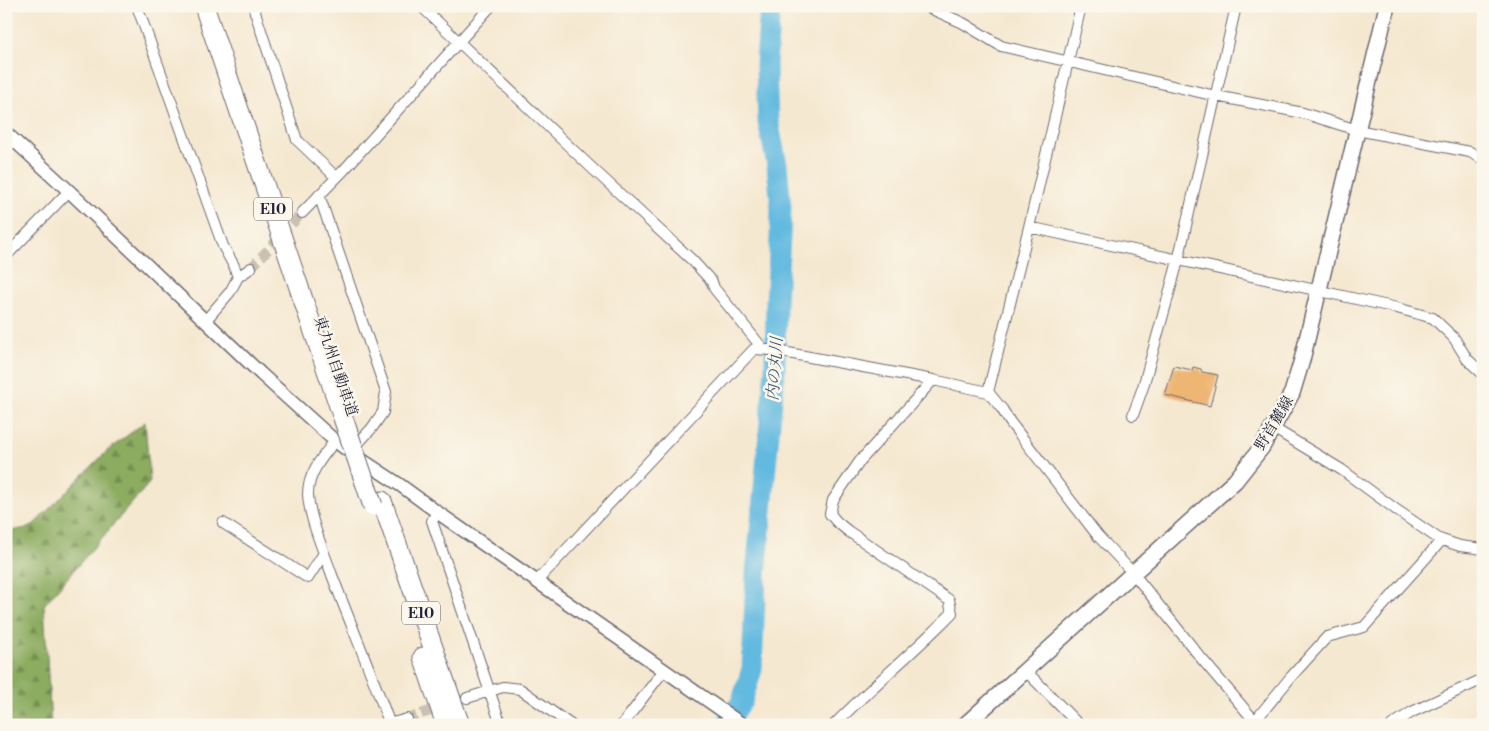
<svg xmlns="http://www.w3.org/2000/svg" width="1489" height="731" font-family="'Libre Bodoni','Noto Serif JP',serif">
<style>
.forest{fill:url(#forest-firs);stroke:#57674e}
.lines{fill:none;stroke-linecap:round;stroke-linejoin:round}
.river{stroke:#63bae0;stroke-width:21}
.building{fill:#eeb573}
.minor-tunnel{stroke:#cbc0b2;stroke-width:10;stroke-dasharray:10 5;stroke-linecap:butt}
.minor-casing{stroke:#6c676f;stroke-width:12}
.tertiary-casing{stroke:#6c676f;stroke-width:15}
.secondary-casing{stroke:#6c676f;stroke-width:18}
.motorway-casing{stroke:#6c676f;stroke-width:21}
.minor{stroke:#fff;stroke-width:10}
.tertiary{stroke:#fff;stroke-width:12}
.secondary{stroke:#fff;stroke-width:15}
.motorway{stroke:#fff;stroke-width:19}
.motorway-bridge-casing{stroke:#6c676f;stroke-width:21;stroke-linecap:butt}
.motorway-bridge{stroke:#fff;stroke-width:19}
.labels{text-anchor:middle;stroke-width:5;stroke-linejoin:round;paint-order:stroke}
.shield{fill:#fbf7ec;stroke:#636270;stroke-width:1}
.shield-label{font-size:14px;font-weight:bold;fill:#22223b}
.street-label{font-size:15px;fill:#22223b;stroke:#fbf7ec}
.water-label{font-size:16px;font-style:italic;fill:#395775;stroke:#fbf7ec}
</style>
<defs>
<pattern id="forest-firs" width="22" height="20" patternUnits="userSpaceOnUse" patternTransform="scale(1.25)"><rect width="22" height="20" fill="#8cac60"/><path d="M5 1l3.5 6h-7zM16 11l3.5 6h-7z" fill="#728c50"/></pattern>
</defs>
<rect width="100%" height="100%" fill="#fbf7ec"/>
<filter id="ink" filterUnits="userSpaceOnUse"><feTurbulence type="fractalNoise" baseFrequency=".02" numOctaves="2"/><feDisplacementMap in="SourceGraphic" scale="10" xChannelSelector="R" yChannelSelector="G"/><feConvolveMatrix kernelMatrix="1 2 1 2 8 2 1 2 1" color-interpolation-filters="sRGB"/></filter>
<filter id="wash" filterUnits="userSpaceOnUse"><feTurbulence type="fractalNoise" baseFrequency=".0096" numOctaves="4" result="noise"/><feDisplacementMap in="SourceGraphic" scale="20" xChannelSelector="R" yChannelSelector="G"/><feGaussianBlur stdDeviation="1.12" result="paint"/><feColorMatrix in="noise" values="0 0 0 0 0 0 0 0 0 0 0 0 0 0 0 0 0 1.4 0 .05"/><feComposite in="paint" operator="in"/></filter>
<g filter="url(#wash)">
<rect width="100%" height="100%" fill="#f5e8d0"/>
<path class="forest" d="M145 422 150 482 44 605 51 725H6V532L31 527 107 451Z"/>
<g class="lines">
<path class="river" d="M726 725 742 701 752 669 756 575 775 368 776 301 780 237 781 208 777 165 768 121 766 65 770 6"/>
</g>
<g id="blocks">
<path class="building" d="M1174 366 1192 370 1193 367 1201 369 1202 372 1218 375 1210 406 1165 395Z"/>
</g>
</g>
<g filter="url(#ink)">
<use href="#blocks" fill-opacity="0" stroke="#6c676f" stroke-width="1"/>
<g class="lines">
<path class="minor-tunnel" d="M251 268 302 213
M407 719 444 706"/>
<g class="minor-casing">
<path id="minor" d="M137 6 223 246 234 266 238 277
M253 6 297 140 336 177
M421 6 594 170 693 261 712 282 714 288 763 349
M925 6 963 23 1001 46 1216 96 1303 113 1357 130 1470 152 1483 159
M319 195 386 392 383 412 372 428 352 450
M302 213 344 170 491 6
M1029 227 1397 308 1433 318 1454 338 1467 359 1483 374
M6 256 69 191
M206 320 230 292 238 277 251 268
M988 392 1029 227 1081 6
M1133 415 1143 387 1178 261 1236 6
M1273 428 1342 470 1398 511 1439 539 1460 546 1483 549
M335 441C323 456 308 473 308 494 309 518 324 552 332 575 351 625 372 674 390 725
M437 512 432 521 501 725
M223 523 308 578 324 553
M537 581 754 349 772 350 933 380 988 392 1002 409 1010 422 1098 536 1133 573 1201 658 1258 725
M1025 670 1079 725
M467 698 503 687 520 689 571 725
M1255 721 1290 678 1327 637 1364 627 1442 540
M389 724 407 719
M622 725 664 670
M834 725C872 686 914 652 952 613L949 600 848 531 837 522 830 514 833 500 860 461 933 380
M1392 725 1412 712 1483 679"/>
</g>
<g class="tertiary-casing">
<path id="tertiary" d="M6 133 69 191 261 374 335 441 350 452 400 485 437 512 743 725"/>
</g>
<g class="secondary-casing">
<path id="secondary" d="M965 725 1235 481 1262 447 1292 393 1302 360 1387 6"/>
</g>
<g class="motorway-casing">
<path id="motorway" d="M204 6 341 412
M382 501 460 725
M423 657 446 725"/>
</g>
<use href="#minor" class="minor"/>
<use href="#tertiary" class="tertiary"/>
<use href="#secondary" class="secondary"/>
<use href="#motorway" class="motorway"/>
<g class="motorway-bridge-casing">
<path id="motorway-bridge" d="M341 412 373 506"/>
</g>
<use href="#motorway-bridge" class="motorway-bridge"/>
</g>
</g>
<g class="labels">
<g class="shield">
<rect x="254" y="197.5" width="38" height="23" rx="4"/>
<rect x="402" y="601.5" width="38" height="23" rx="4"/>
</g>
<g class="shield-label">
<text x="273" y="214">E10</text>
<text x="421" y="618">E10</text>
</g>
<g class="street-label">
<text transform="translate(336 366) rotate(71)" y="5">東九州自動車道</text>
<text transform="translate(1274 423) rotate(-59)" y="5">野首麓線</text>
</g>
<g class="water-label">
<text transform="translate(774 369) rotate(-86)" y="6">内の丸川</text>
</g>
</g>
<rect width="1489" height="731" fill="none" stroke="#fbf7ec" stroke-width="25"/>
</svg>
